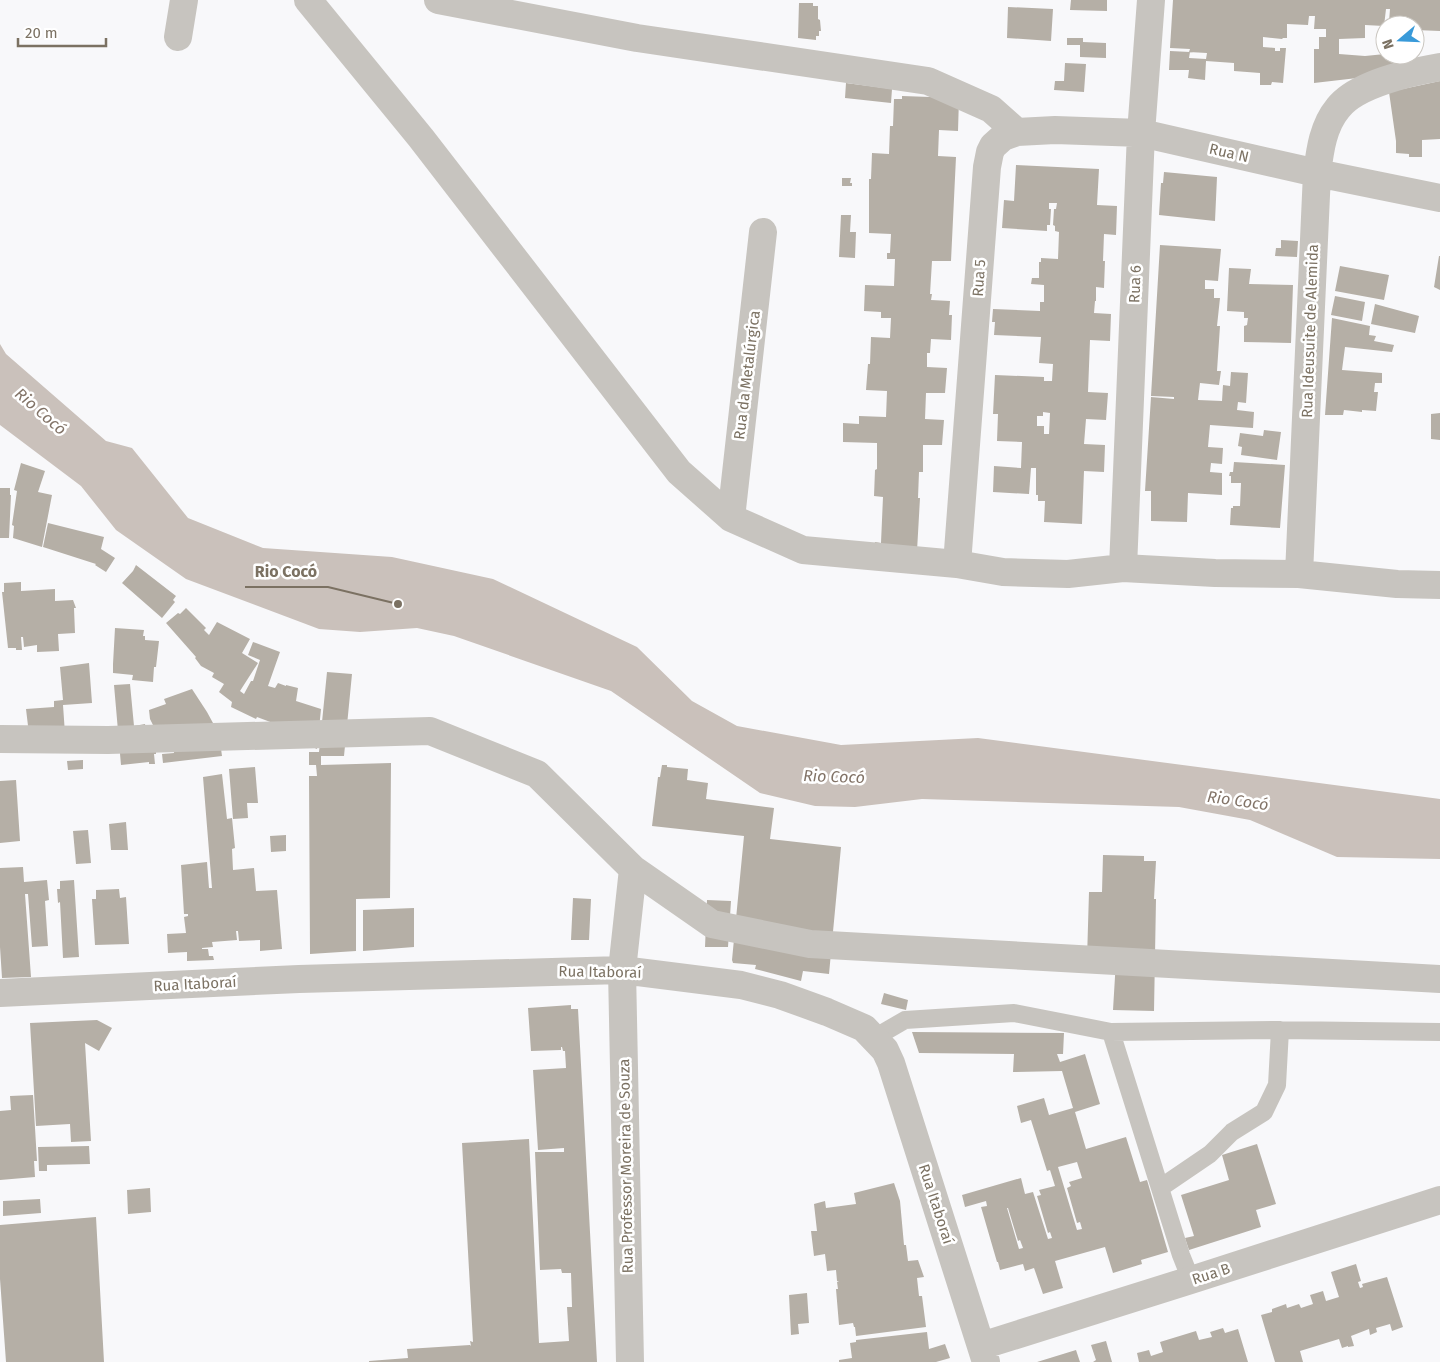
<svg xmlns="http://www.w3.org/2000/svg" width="1440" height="1362" font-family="'Fira Sans',sans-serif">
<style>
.water{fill:#cac1bb}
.building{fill:#b5afa6;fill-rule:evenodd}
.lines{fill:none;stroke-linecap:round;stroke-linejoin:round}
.lane{stroke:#c7c4bf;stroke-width:18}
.street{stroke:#c7c4bf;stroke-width:28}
.labels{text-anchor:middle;stroke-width:5;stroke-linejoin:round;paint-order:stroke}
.street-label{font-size:15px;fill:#7b7162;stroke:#fff}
.water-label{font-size:16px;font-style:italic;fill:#827367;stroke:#fff}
.leader{fill:none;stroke:#7b7162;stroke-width:2}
.callout-dot{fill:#7b7162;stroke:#fff;stroke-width:2}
.callout-label{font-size:16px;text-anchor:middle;font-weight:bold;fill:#7b7162;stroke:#fff;stroke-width:5;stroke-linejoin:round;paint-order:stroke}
</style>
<rect width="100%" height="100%" fill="#f8f8fa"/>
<path class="water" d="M0 344 6 354 106 441 132 448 188 518 263 548 392 557 493 579 637 647 692 701 737 726 841 745 978 738 1440 799V859L1337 857 1250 820 1179 807 922 799 855 807 815 806 760 793 611 691 454 636 417 628 360 632 319 629 186 579 116 530 81 486 0 425Z"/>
<path class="building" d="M1071 0H1107V11L1070 10Z
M1173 0H1440V31L1415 30V25L1413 24 1389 22 1390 9H1386L1384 26 1365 25V38L1339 39V54L1365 56 1385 54V55H1410L1409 66 1366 77 1314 83V49H1319V37H1326V29H1314L1315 16H1309L1308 25 1287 24V38H1283L1282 39 1263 37V47L1275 48V51H1280V48H1286L1283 83 1272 82 1271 85H1260V73L1234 71V63L1206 61 1205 80 1188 78 1189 70H1169L1170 51 1190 52 1189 58 1206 59 1207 53 1189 52 1190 49 1170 48Z
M799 3H813V6H818V19L820 20 821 31H819V36H816V40L798 38Z
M1008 7 1053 9 1051 41 1007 38Z
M1067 38H1083V42L1106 43V58L1080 57V45H1067Z
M1065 63 1086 64 1084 92 1054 90 1055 81H1064Z
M1440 81V139L1422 140V157H1409V154L1396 153V141L1389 92Z
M846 83 892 89 891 103 845 98Z
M902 96 959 98 958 131 939 130 938 156 956 157 951 261H932L930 294H932L931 300 950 301 949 315H952L951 340 931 339 930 353H927V367L947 368 945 393H926L925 419 944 420 942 445H923V472H919L918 498H920L917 551 874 548 875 542 881 543 883 497 874 496 875 470 877 469V443L843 442V423L859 424V416L886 417 887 391 866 390 868 364H870L871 337 890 338 891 318H881V312L864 311 865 285 894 286 895 259H887V253H890L891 234 869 233V179H871L872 153 889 154 890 126H893L894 99H902Z
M1016 165 1099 169 1097 205 1117 206 1116 235 1104 234 1103 261H1105L1104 288 1096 287V301H1095L1094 313 1111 314 1110 341 1090 340 1088 392 1108 393 1106 420 1086 419 1084 444 1105 445 1104 472 1084 471 1082 524 1044 522 1045 501H1038V495H1036V468H1031L1029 494 993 492 994 466 1021 468 1022 442 997 441 998 414H993L995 375 1044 377V381H1052L1053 364 1039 363 1041 337 994 335 995 322H992L993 309 1040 311V302H1044V285L1031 284 1032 278H1039V262H1041V258L1058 259 1059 232 1055 231V226L1053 225 1054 209H1056L1057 203H1049V209H1051L1050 225H1047V231L1002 228 1004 200 1014 201ZM1043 412 1050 413 1049 434H1044V426H1037V416H1043Z
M1164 172 1217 177 1215 221 1159 215 1161 183H1163Z
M842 178H851L850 183H852V186H842Z
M841 215H851L850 232H856L855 258 839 257Z
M1281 240 1298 241 1297 257 1275 256 1276 248H1281Z
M1160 245 1221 249 1218 281 1205 280V289H1214V298H1220L1217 326H1220L1217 371H1221L1219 385 1200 383 1198 400 1222 401 1223 385 1230 386 1231 372 1248 373 1246 403 1238 402 1237 410 1254 412 1253 428 1210 425 1208 447 1223 448 1222 464 1211 463 1210 472 1222 473V495L1188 493 1187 522 1151 521V491H1145L1151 397 1174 399V397L1151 396Z
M1439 256H1440V290L1434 287Z
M1340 266 1389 275 1384 300 1335 291Z
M1229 268 1251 269 1249 284 1293 285 1291 343 1244 342V326L1247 325 1248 318H1244V312L1227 311Z
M1335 296 1365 302 1362 321 1331 315Z
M1375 304 1419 316 1415 333 1371 324Z
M1332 318 1370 326 1369 335 1376 336 1374 341 1394 345 1392 352 1345 347 1342 370 1382 373V383H1375L1374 392H1378L1376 411 1362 410V412L1344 410 1343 415H1325Z
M1440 413V440L1431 439V414Z
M1264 430 1281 432 1277 460 1241 455 1242 447 1238 446 1240 433 1263 436Z
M1234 462 1285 465 1280 528 1230 525 1231 508H1233V506H1240L1241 483H1231V476H1229L1230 472H1233Z
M21 463 45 471 38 492 52 495 42 547 13 538 14 526 12 525 17 491 14 490Z
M0 488H10V495H11L9 538H0Z
M48 523 104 537 101 549 115 558 106 572 95 565 96 564 43 547Z
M136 565 176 596 173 600 175 602 162 618 122 583 133 571Z
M21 582V591L55 589V601L73 600 76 608H74L75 633 58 634 59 651 37 652V645L24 647 23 637H21L22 650H16V648H8L2 592H4V583Z
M186 608 206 628 204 630 209 635 217 622 250 639 242 653 258 663 240 691 244 694 251 681H253L260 660 248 655 253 642 280 652 268 686 275 688 278 683 286 686V685L298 688 296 701 321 709 317 749 303 743 273 723 257 717 256 719 231 707 232 702 219 692 224 684 212 677 214 673 201 666 195 658 196 657 166 623 178 613 180 614Z
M115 628 144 630 143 636H145V640L159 641 156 667H154L153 682 132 680 133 675 113 673V664Z
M89 663 92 703 63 705 66 748 31 751 26 709 54 707V701L63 700 60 667Z
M327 672 352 674 344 756H321V765L391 763 390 898 356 899V951L310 954 309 776H317L316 765H309V752H319Z
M130 684 134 726 145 724 147 735 153 725 150 719 149 710 166 704 164 699 192 689 207 712 219 734 222 756 163 763 162 754 174 753 173 745 156 749V754H154L155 764H149V762L121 765 114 685Z
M83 760V769L68 770 67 761Z
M662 765H667V767L688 769 687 780 708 783 706 799 774 808 770 839 841 847 829 974 803 971 801 981 755 969 756 965 733 963 732 960 744 836 652 826 658 777H660Z
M255 767 258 803H247L248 818 233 819 229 769Z
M222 774 227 819 232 818 235 848 232 849 233 870 254 868 256 891 277 890 282 949 260 951V940L239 941 238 931H236L237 940 212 942 213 947 202 948V949H208L209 956H213L214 960 187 961V952L168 953 167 934 186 933 184 917 188 916V914H184L181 865 207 862 209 888H212L203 777Z
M16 780 20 841 0 843V781Z
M126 822 128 850H111L109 824Z
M88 830 91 863 76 864 73 831Z
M286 835V851L271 852 270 836Z
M1103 855 1144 856V861H1156L1154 899H1156L1154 1011 1113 1010 1116 960 1087 959 1089 892H1102Z
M23 867 24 882 47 880 49 900 45 901 48 946 32 947 28 894H25L31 977 2 978 0 947V868Z
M74 880 79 957 63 958 60 902 58 903 57 889H60V881Z
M119 889 120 898 126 897 129 944 95 945 92 899H96V890Z
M573 898 591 899 589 940H571Z
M707 900 731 901 728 947H705Z
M414 908V947L363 951V910Z
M884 993 908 1000 906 1010 881 1004Z
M571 1005V1009H578L597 1362H369V1361L408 1358 407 1349 470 1345 471 1346 470 1341 473 1342 462 1143 529 1139 539 1343 569 1341 567 1307H572L571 1273H562L561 1269 540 1270 535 1152H564V1148L538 1150 533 1070 566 1068 565 1051H563L562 1047H561V1050L531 1051 528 1008Z
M97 1020 112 1028 99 1051 85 1043 91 1141 71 1142 70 1124 36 1126 30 1023Z
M912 1032 1064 1033 1063 1054H1057L1060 1062 1085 1054 1100 1104 1075 1112 1086 1149 1126 1137 1140 1182 1147 1180 1168 1252 1141 1260 1142 1264 1113 1273 1105 1247 1055 1261 1063 1288 1043 1294 1034 1268 1025 1271 1023 1264 1000 1270 998 1262H997L981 1207 987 1206 986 1201 965 1207 962 1195 1021 1178 1025 1194 1033 1192 1048 1239 1052 1238 1050 1232 1048 1233 1037 1196 1041 1195 1039 1190 1055 1186 1050 1170 1047 1171 1031 1120 1021 1123 1017 1106 1044 1098 1049 1115 1073 1108 1062 1071 1013 1072 1014 1054 919 1053ZM1077 1162 1082 1178 1069 1182 1071 1186 1067 1188 1077 1223 1080 1222 1082 1229 1077 1230 1058 1167ZM1007 1208H1008L1018 1241 1020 1240 1023 1248 1019 1249Z
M33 1095 37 1161H34L35 1177 0 1180V1111L11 1110 10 1096Z
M1257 1144 1276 1204 1256 1210 1261 1227 1189 1250 1185 1238 1194 1236 1181 1195 1229 1180 1222 1155Z
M89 1146 90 1164 47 1165V1171H39L38 1147Z
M894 1183 900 1201 904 1245H906L908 1261 918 1260 924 1277 917 1278 919 1296H922L926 1327 856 1336 855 1327H854L853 1323 839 1325 836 1289H838L837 1282 839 1281H837L836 1270 827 1271 825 1254 814 1256 811 1231H817L814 1204 825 1201 826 1208 856 1204 854 1193Z
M150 1188 151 1212 128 1214 127 1190Z
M40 1199 41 1213 3 1216V1201Z
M96 1217 104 1362H6L0 1279V1225Z
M1356 1264 1361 1281 1358 1282 1360 1288 1363 1287 1362 1284 1387 1277 1403 1327 1392 1331 1390 1324 1376 1328 1377 1332 1370 1335 1369 1329 1351 1336 1354 1346 1348 1347V1346L1342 1348 1339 1339 1300 1351 1303 1362H1275L1261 1315 1272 1312V1309L1286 1304 1287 1308 1299 1304 1301 1308 1313 1304 1310 1295 1323 1291 1326 1301 1339 1297 1331 1272Z
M807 1293 809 1323 798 1324 799 1334 791 1335 789 1295Z
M1223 1328 1225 1333 1238 1329 1248 1362H1139L1137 1353 1149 1350 1151 1356 1163 1352 1160 1342 1196 1331 1199 1340 1212 1337 1210 1332Z
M927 1332 929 1349 945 1344 950 1358 936 1362H839V1360L852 1358 850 1343 856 1342V1340Z
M1106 1341 1112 1362H1093L1096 1360 1091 1345Z
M1076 1350 1080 1362H1037Z"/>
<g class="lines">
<path class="lane" d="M1111 1032 1181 1255 1191 1280
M874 1038 905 1020 1014 1013 1111 1032 1280 1030 1440 1032
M1160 1188 1210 1154 1232 1132 1264 1112 1277 1085 1280 1030"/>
<path class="street" d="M308 0 421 138 679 472 731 518 803 550 957 564 1003 572 1068 574 1123 568 1215 573 1299 574 1397 584 1440 585
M438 0 637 38 928 81 991 109 1017 132
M178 37 184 0
M731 518 763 232
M957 564 987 167 990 152 993 146 1003 137 1017 132 1055 130 1141 133 1317 173 1440 198
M1123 568 1141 133 1151 0
M1299 574 1317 173C1320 150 1323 126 1338 108 1356 84 1411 72 1440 67
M0 739 108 740 430 731 537 774 633 869 712 924 810 944 1440 979
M0 993 299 979 622 970 741 985 780 995 827 1012 864 1028 885 1050 891 1063 986 1362
M981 1346 1191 1280 1440 1200
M630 1362 622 970 633 869"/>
</g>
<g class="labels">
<g class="street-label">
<text transform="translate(1229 153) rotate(13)" y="5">Rua N</text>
<text transform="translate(979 278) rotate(-86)" y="5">Rua 5</text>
<text transform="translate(1135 284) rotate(-88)" y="5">Rua 6</text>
<text transform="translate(1310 331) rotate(-88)" y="5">Rua Ideusuite de Alemida</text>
<text transform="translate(747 375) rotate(-83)" y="5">Rua da Metalúrgica</text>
<text transform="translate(600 972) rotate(1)" y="5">Rua Itaboraí</text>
<text transform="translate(195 984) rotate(-3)" y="5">Rua Itaboraí</text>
<text transform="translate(626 1166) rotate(-91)" y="5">Rua Professor Moreira de Souza</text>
<text transform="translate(936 1204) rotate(72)" y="5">Rua Itaboraí</text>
<text transform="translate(1211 1274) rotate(-18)" y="5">Rua B</text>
</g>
<g class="water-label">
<text transform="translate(41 411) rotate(41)" y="6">Rio Cocó</text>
<text transform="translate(834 776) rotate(2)" y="6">Rio Cocó</text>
<text transform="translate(1238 800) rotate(8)" y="6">Rio Cocó</text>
</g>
</g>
<path class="leader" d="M398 604L328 587H245"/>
<circle class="callout-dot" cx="398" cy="604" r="5"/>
<g class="callout-label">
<text x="286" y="577">Rio Cocó</text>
</g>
<g transform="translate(1400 40) rotate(251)"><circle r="24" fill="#ffffff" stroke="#cac6c0"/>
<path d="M0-4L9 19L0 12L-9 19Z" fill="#399ad9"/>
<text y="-8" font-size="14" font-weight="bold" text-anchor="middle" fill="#7b7162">N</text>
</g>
<path d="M18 38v8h88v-8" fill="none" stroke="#7b7162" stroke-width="2.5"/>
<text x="25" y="38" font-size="15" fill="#7b7162" stroke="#ffffff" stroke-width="4" paint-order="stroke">20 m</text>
</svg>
